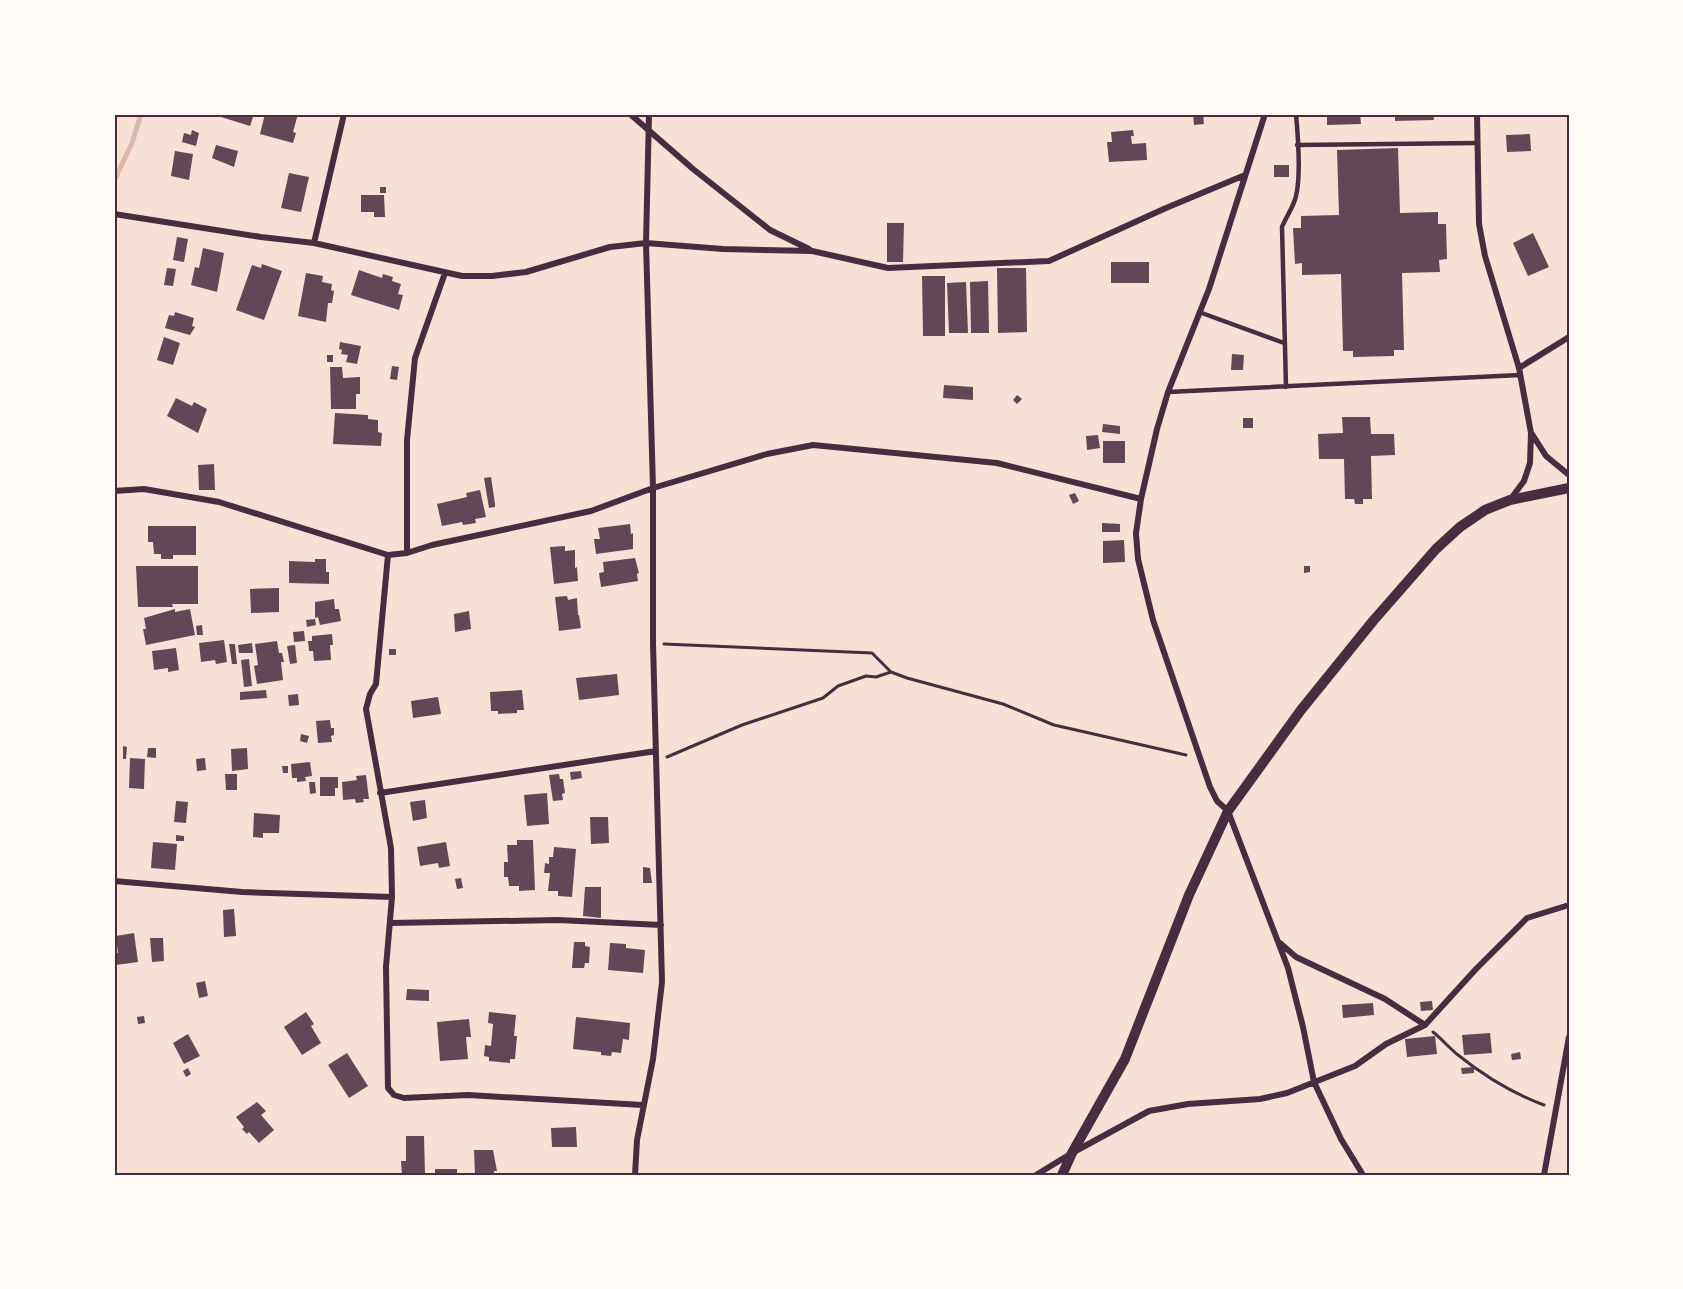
<svg xmlns="http://www.w3.org/2000/svg" width="1683" height="1289" font-family="'PT Serif',serif">
<style>
.lines{fill:none;stroke-linecap:round;stroke-linejoin:round}
.stream{stroke:#dcb8b0;stroke-width:5}
.building{fill:#644757}
.path{stroke:#4a2c40;stroke-width:3}
.service{stroke:#4a2c40;stroke-width:4.5}
.minor{stroke:#4a2c40;stroke-width:6}
.tertiary{stroke:#4a2c40;stroke-width:10}
.neatline{fill:none;stroke:#4a2c40;stroke-width:2}
</style>
<rect width="100%" height="100%" fill="#f7e1d7"/>
<g class="lines">
<path class="stream" d="M114 181 132 143 141 114"/>
</g>
<path class="building" d="M222 114H254L250 126 221 117Z
M265 114H298L293 132 296 133 293 143 260 134Z
M1193 114H1203L1204 124 1194 125Z
M1327 114H1360L1361 124 1327 125Z
M1395 114H1433L1434 120 1395 121Z
M192 130 199 133 196 146 182 142 184 133 191 135Z
M1133 130 1134 136H1131L1132 144 1146 143 1147 160 1109 162 1107 142H1112L1111 132Z
M1530 134 1531 151 1507 152 1506 135Z
M216 145 238 151 234 167 212 158Z
M1398 148 1400 213 1438 212V224H1446L1447 259 1439 260 1440 272 1402 273 1404 350H1394V356L1353 357V351H1343L1341 274 1302 275V263L1295 264 1293 228H1301V216L1339 215 1337 150Z
M175 151 193 154 189 180 171 176Z
M1274 165H1289V177H1274Z
M289 173 309 177 301 212 281 208Z
M380 187H386V193H380Z
M361 195H384L385 217H374V212H361Z
M887 223H904L903 262H887Z
M1533 233 1549 267 1528 276 1513 243Z
M177 237 188 239 184 262 173 260Z
M203 248 224 253 217 292 191 285 195 267 199 268Z
M1111 262H1149V283H1111Z
M262 264 282 271 264 320 236 310 252 265 261 268Z
M167 268 176 269 173 286 164 285Z
M997 268H1026L1027 332 998 333Z
M359 270 382 278 383 274 393 277 392 281 401 284 398 294 403 295 399 310 351 295Z
M306 273 323 276 322 282 332 284 331 290 334 291 332 303H328L326 322 298 316Z
M922 276H945V336H923Z
M988 281 989 333H971L970 282Z
M966 282 968 333H949L947 283Z
M175 312 194 318 192 326 195 327 190 335 165 328 169 315 174 316Z
M164 337 180 343 173 365 157 360Z
M340 342 361 346 357 364 346 362 348 355 341 354 342 350 339 349Z
M1232 354 1244 355 1243 370H1231Z
M327 355H333V362H327Z
M392 366 399 367 397 380 390 379Z
M330 367H342L343 378 360 377V394H356V409H331Z
M944 385 973 387V400L943 398Z
M1017 395 1022 399 1017 404 1013 400Z
M176 398 192 406 194 402 207 409 198 433 167 416Z
M335 413 368 415V419L378 420V432L382 433 381 446 333 444Z
M1342 417H1370L1371 434H1394L1395 455 1371 456 1372 499H1363V504H1355L1354 499H1345L1344 459H1319L1318 434 1343 433Z
M1243 418H1253V428H1243Z
M1103 424 1120 426V434L1102 432Z
M1098 435 1100 448 1087 450 1086 436Z
M1103 441H1125V463H1103Z
M214 464 215 490H199L198 465Z
M491 477 495 504V507L489 508 484 478Z
M480 490 486 517 475 519 476 523 463 525 462 522 442 526 437 504 467 497 466 493Z
M1075 493 1079 501 1073 504 1069 495Z
M1102 523 1120 524V532H1102Z
M630 524 631 534 633 533V549L596 554 594 539H600L598 528Z
M148 526H196V555H173V559H161V554H154L153 542H148Z
M1124 540 1125 562 1103 563V541Z
M565 546V551L575 550V568L577 567 578 581 554 584 550 547Z
M635 558 639 573 637 574 638 581 601 587 599 573 604 572 603 562Z
M315 559H326V572H329V584L289 583V561L315 562Z
M136 566H198V604H172L173 607H138Z
M1304 566H1310V572L1304 573Z
M279 588V612L251 613 250 589Z
M567 596 568 600 577 598 578 615H579L581 628 559 631 555 597Z
M334 599 335 609H339L341 621 320 625 318 617 315 618V602Z
M175 609V612L190 609 195 635 146 645 143 629H146L144 618Z
M469 611 471 629 455 632 454 614Z
M315 619 316 625 307 627 306 620Z
M202 625 203 635H197L196 626Z
M304 631 305 641 294 642 293 632Z
M332 634 333 645H330L331 660 314 661 313 651H309L308 641H312V636Z
M224 640 227 662 216 664 215 660 201 662 199 643Z
M277 641 279 653H282L284 662H281L283 680 257 684 254 666 258 665 255 644Z
M252 643 253 653H239L238 645Z
M229 644H235L237 664H232Z
M295 645 297 663 290 664 287 646Z
M176 648 179 670 168 672V668L154 670 152 651Z
M389 649H396V655H389Z
M249 659 252 686 244 687 241 660Z
M617 674 619 695 579 700 576 678Z
M266 690 267 698 240 700V692Z
M522 690 524 710H517V713L498 714V711H491L490 692Z
M298 694 299 705 289 706 288 695Z
M438 697 441 714 413 718 411 701Z
M330 720 331 728H334V735L331 736 332 742 318 743 316 721Z
M301 734 309 736 307 743 300 741Z
M123 746 127 747 126 759H123Z
M148 748H156V758L147 757Z
M247 748 248 769 232 771 231 749Z
M130 758 145 759 144 789 129 788Z
M205 758 206 770 197 771 196 759Z
M310 762 312 776 305 777 306 781 297 782V778H292L291 764Z
M282 766H288V773H283Z
M581 771 582 778 571 780 570 772Z
M225 774H237V790H226Z
M559 774 560 779H563L565 793 562 794 563 800 553 801 549 775Z
M366 775 369 799H363L364 802 356 803 355 799 343 800 342 782 357 780 356 776Z
M320 777H338V788H335V796H320Z
M309 782H315L316 793 310 794Z
M547 793 549 824 527 826 524 795Z
M425 800 427 818 413 821 410 802Z
M176 801 188 802 186 823 174 822Z
M254 813 280 815 279 833H263V838L253 837Z
M590 817H608L609 843 591 844Z
M176 835 184 836V841H176Z
M517 840H533L535 890 519 891V886H509L508 877H504V862H508L507 845H517Z
M153 842 177 844 175 870 151 868Z
M446 842 450 866 439 868 438 863 420 866 417 847Z
M554 847 576 849 572 897 558 896V891H548L550 873H544L545 863 549 864V857H553Z
M643 867 650 868 652 883H643Z
M461 878 463 888 457 889 455 879Z
M585 887H601V918L583 916Z
M234 909 236 936 224 937 223 910Z
M134 933 138 962 116 965 115 953H118L116 936Z
M150 938H163L164 961 152 962Z
M574 942H585V946L590 947 589 963H585L584 968H572Z
M610 943 626 944V948L645 950 643 973 608 970Z
M205 981 208 996 199 998 196 983Z
M407 989 429 990V1001L406 1000Z
M1432 1001 1433 1010 1421 1011 1420 1002Z
M1373 1003 1374 1015 1343 1018 1342 1005Z
M306 1012 314 1024 311 1026 321 1043 302 1055 284 1027Z
M489 1012 516 1015 514 1036H517L515 1059H510V1063L489 1061V1057L484 1056 485 1045 491 1046 493 1024 488 1023Z
M144 1016 145 1023 138 1024 137 1017Z
M576 1017 630 1023 629 1040 623 1039 621 1053 612 1052 611 1056 601 1055V1052L573 1049Z
M469 1019 471 1037H466L468 1059 440 1061 437 1022Z
M1490 1033 1492 1053 1464 1055 1462 1035Z
M188 1034 200 1056 184 1064 173 1043Z
M1435 1036 1437 1054 1407 1057 1405 1039Z
M1520 1052 1521 1059 1512 1060 1511 1054Z
M347 1053 368 1086 349 1098 328 1065Z
M1474 1067V1073L1462 1074 1461 1068Z
M188 1068 191 1074 186 1077 183 1071Z
M257 1102 266 1111 261 1115 274 1130 259 1143 249 1132 247 1134 242 1129 244 1127 236 1117Z
M576 1127 577 1147H552L551 1128Z
M406 1136H424L425 1175H402L401 1161H406Z
M474 1150H493L497 1171H494V1175H475Z
M435 1169H457V1175H435Z"/>
<g class="lines">
<path class="path" d="M664 644 872 653 891 672 907 678 1003 704 1054 725 1186 755
M667 757 742 725 823 698 838 686 866 676 876 677 891 672
M1433 1032C1442 1039 1449 1048 1458 1055 1483 1075 1514 1094 1544 1105"/>
<path class="service" d="M1297 145 1477 143
M1199 312 1284 343
M1286 387 1282 227C1286 217 1294 206 1296 196 1301 176 1298 136 1296 114
M1168 392 1520 375"/>
<path class="minor" d="M630 114 693 169 770 230 809 249
M1265 114 1209 289 1168 392 1157 429 1141 499 1136 533 1138 559 1153 620 1210 787 1217 801 1228 811 1288 968 1303 1027 1314 1082 1341 1139 1363 1175
M1477 114 1479 224 1485 256 1519 368 1531 433 1530 463 1524 481 1510 500
M114 214 261 237 314 243 462 276H492L526 272 610 247 646 243 723 249 812 251 888 268 1049 261 1166 208 1245 175
M314 243 344 114
M1519 368 1569 337
M1532 434 1546 456 1569 475
M114 491 144 489 219 502 388 555 407 553 432 545 591 511 653 488 767 454 813 445 997 463 1141 499
M407 553V440L415 358 445 273
M388 555 376 684 370 694 366 709 391 848 392 897 386 967 388 1088 394 1095 404 1098 468 1095 643 1105
M114 627V641
M380 793 656 751
M114 881 242 892 392 897
M390 923 558 920 661 925
M1280 943 1296 957 1385 999 1425 1025
M635 1175 637 1140 653 1059 662 982 653 643V488L646 243 649 114
M1036 1175 1072 1153 1149 1111 1188 1104 1260 1099 1287 1093 1355 1066 1386 1044 1425 1025 1476 969 1527 918 1569 905
M1544 1175 1569 1037"/>
<path class="tertiary" d="M1062 1175 1072 1153 1125 1059 1189 895 1228 811 1301 710 1373 621 1436 549 1460 527 1485 510 1510 500 1569 488"/>
</g>
<rect width="1683" height="1289" fill="none" stroke="#fffaf5" stroke-width="231"/>
<rect x="116" y="116" width="1452" height="1058" class="neatline"/>
</svg>
